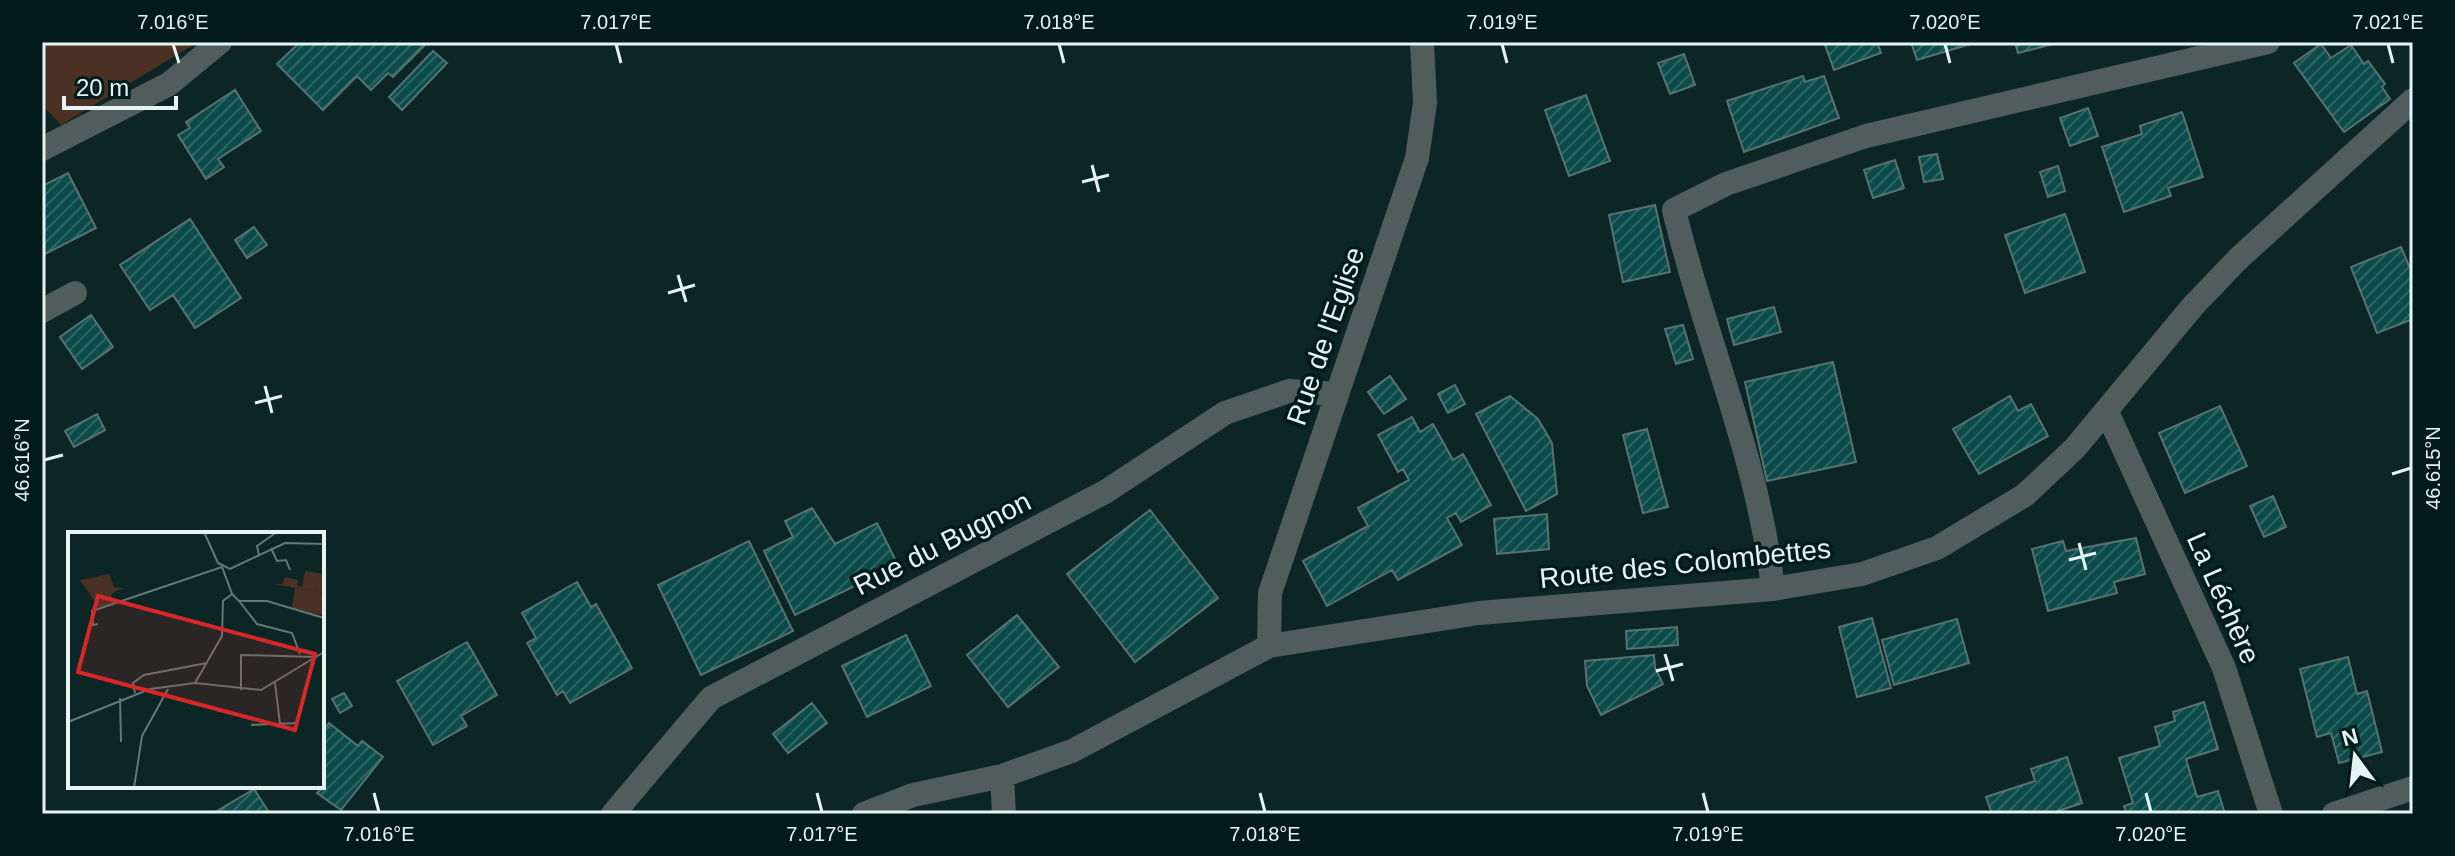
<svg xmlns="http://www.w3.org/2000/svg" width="2455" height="856" font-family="Arial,sans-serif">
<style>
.green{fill:#4a3123}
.building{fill:url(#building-hatch);stroke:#577270;stroke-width:2}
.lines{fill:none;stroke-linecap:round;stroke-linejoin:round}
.street{stroke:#515c5c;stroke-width:24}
.ticks{fill:none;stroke:#e5f4f3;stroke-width:3}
.labels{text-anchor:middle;stroke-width:7;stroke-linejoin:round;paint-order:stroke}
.street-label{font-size:28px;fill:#e5f4f3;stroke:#031c1b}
.inset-road{fill:none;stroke:#637877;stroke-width:2}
.view{fill:#d62828;fill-opacity:0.15;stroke:#d62828;stroke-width:4}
.inset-edge{fill:none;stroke:#e5f4f3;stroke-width:4}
.neatline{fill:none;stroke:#e5f4f3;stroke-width:3}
.ticks-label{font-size:20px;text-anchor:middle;fill:#e5f4f3}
</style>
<defs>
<pattern id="building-hatch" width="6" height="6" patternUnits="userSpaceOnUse" patternTransform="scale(2)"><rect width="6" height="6" fill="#0b4c4a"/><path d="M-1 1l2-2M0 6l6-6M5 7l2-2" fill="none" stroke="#2e6665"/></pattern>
</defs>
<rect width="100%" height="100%" fill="#0c2625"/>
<path class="green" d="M42 42H198L61 125 42 105Z"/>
<path class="building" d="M300 42H424L426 44 393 77 388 73 371 90 357 76 323 110 277 64Z
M1824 42H1877L1881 53 1834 70Z
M1911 42H1973L1974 43 1917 60Z
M2015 42H2061L2018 53Z
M2321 44 2331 58 2351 45 2364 64 2368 61 2385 84 2382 87 2390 99 2344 132 2294 63Z
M433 51 447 63 402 110 389 97Z
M1684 54 1695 85 1670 94 1658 63Z
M1803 76 1805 82 1824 76 1839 118 1744 152 1727 101Z
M235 90 261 131 218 159 224 167 206 179 178 135 190 128 186 122Z
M1586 95 1610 161 1569 176 1545 110Z
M2088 108 2098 136 2070 146 2060 118Z
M2182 112 2203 177 2168 188 2171 196 2124 212 2102 147 2142 134 2140 126Z
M1937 154 1943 179 1924 182 1919 157Z
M1895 160 1904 188 1873 198 1864 170Z
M2058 166 2065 191 2048 197 2040 172Z
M68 173 96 228 43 255 42 186Z
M1655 205 1670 272 1623 282 1609 215Z
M2065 214 2085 272 2025 293 2005 235Z
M190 219 241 298 195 328 173 295 150 310 120 265Z
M254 227 267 245 247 258 235 240Z
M2401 247 2409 266 2413 265V319L2377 333 2351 267Z
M1774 307 1781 332 1734 345 1727 319Z
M91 315 113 347 82 369 60 337Z
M1683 325 1693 359 1676 364 1665 329Z
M1833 362 1856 462 1767 481 1745 382Z
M1390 376 1406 399 1384 414 1368 392Z
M1455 385 1465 404 1448 413 1438 394Z
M1510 396 1538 419 1552 443 1557 494 1526 511 1476 414Z
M2010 396 2018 411 2031 404 2048 436 1979 474 1953 429Z
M2220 406 2247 466 2185 493 2159 433Z
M97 414 105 430 74 447 65 431Z
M1412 417 1420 432 1433 424 1453 460 1463 454 1491 505 1461 522 1456 513 1447 518 1462 545 1398 580 1392 570 1327 606 1303 561 1368 526 1358 508 1409 480 1403 469 1398 472 1378 435Z
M1647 429 1668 507 1643 513 1623 435Z
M2273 496 2286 527 2264 537 2250 506Z
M812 508 835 544 877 523 898 565 795 615 764 551 793 537 785 521Z
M1150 510 1218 598 1135 662 1067 574Z
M1547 514 1549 549 1497 554 1494 519Z
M2136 538 2145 574 2114 582 2117 593 2048 611 2032 549 2063 541 2066 551Z
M749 541 793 631 701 675 658 585Z
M577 582 591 607 596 604 632 668 570 703 563 691 557 695 527 643 536 638 522 613Z
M1017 615 1059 667 1008 707 967 655Z
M1872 618 1891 688 1857 697 1839 627Z
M1957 619 1969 663 1894 685 1882 640Z
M1677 627 1678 645 1627 649 1626 631Z
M906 635 931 686 867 717 842 666Z
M467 642 497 695 461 716 467 726 433 745 397 681Z
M1654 655 1655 668 1663 684 1601 715 1587 686 1585 661Z
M2348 657 2357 694 2367 691 2382 752 2339 763 2331 733 2317 737 2300 669Z
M344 693 352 706 340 713 332 699Z
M2204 702 2218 749 2186 759 2197 797 2218 791 2225 814H2127L2124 806 2133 803 2119 758 2160 746 2155 727 2175 721 2173 712Z
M812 703 827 723 788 753 773 734Z
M329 723 358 746 362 741 383 757 341 810 317 793 320 790 315 786H322V732Z
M2067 757 2082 803 2058 811 2059 814H1992L1986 797 2035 781 2031 769Z
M254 789 270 814H212Z"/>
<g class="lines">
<path class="street" d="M42 149 169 84 220 42
M42 311 75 293
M2107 412 2224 668 2271 814
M1773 589C1759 460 1704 336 1674 210L1726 184 1866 136 2268 42
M1269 646 1270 593 1417 158 1425 103 1422 42
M1002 776 1004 814
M613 814 711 698 1105 492 1225 413 1289 391 1337 394
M864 814 913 795 1002 776 1072 751 1269 646 1479 613 1773 589 1862 574 1937 548 2025 495 2075 448 2193 306 2238 259 2413 100
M2334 814 2413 788"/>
</g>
<path class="ticks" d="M173 44 179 63M616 44 621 63M1059 44 1064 63M1502 44 1507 63M1945 44 1950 63M2388 44 2393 63M1092 165 1099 192M1082 182 1109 175M678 275 686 302M668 293 695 285M265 386 272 413M255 403 282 396M44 460 63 455M2392 474 2411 468M2079 543 2086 570M2069 560 2096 553M1665 654 1673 681M1656 671 1683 664M374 793 379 812M817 793 822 812M1260 793 1265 812M1703 793 1708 812M2146 793 2151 812"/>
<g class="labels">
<g class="street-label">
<text transform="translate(1325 336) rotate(-71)" y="10">Rue de l'Eglise</text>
<text transform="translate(942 543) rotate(-27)" y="10">Rue du Bugnon</text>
<text transform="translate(1685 563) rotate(-6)" y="10">Route des Colombettes</text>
<text transform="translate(2224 598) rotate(66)" y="10">La Léchère</text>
</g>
</g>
<g transform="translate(68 532)">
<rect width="256" height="256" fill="#0c2625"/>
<path d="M237 39 256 42V61L205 52H215L217 45 230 48 229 54 234 55ZM41 42 46 55 55 56 43 62 47 72 32 77 12 48Z" fill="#4a3123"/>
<path d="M227 56 256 61V84L224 76Z" fill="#4a3123"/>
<path class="inset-road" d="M136 0 150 31 162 37 217 11 256 12M203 16 209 29 218 28 222 38M191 23 189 14 209 0M164 62 171 69H199L256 86M171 69 189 92 224 101 232 122M30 92 25 93 24 79 154 35 164 62 155 69 154 104 127 151M207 151 212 192M173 158V123L249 125M67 161 65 151 76 143 139 131M52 166 53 210M0 190 82 157 127 151 193 158 256 120M183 193 230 191M66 256 74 204 100 157"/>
<path class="view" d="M30 64 247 122 227 198 10 140Z"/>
<rect width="256" height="256" class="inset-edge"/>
</g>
<rect width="2455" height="856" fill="none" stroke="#031c1b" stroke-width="88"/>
<g transform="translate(2355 756) rotate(345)" stroke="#031c1b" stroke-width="6" paint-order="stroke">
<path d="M0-6L14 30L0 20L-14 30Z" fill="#e5f4f3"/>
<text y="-12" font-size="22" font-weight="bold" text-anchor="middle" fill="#e5f4f3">N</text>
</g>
<path d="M64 96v12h112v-12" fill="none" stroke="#e5f4f3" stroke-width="4"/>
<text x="76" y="96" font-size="24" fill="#e5f4f3" stroke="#031c1b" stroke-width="6" paint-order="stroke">20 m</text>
<rect x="44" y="44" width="2367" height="768" class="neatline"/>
<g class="ticks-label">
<text x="173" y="29">7.016°E</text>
<text x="616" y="29">7.017°E</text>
<text x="1059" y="29">7.018°E</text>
<text x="1502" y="29">7.019°E</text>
<text x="1945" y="29">7.020°E</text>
<text x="2388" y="29">7.021°E</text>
<text transform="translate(22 460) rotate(-90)" y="7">46.616°N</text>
<text transform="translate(2433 468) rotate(-90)" y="7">46.615°N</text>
<text x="379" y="841">7.016°E</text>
<text x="822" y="841">7.017°E</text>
<text x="1265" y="841">7.018°E</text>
<text x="1708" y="841">7.019°E</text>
<text x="2151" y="841">7.020°E</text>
</g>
</svg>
